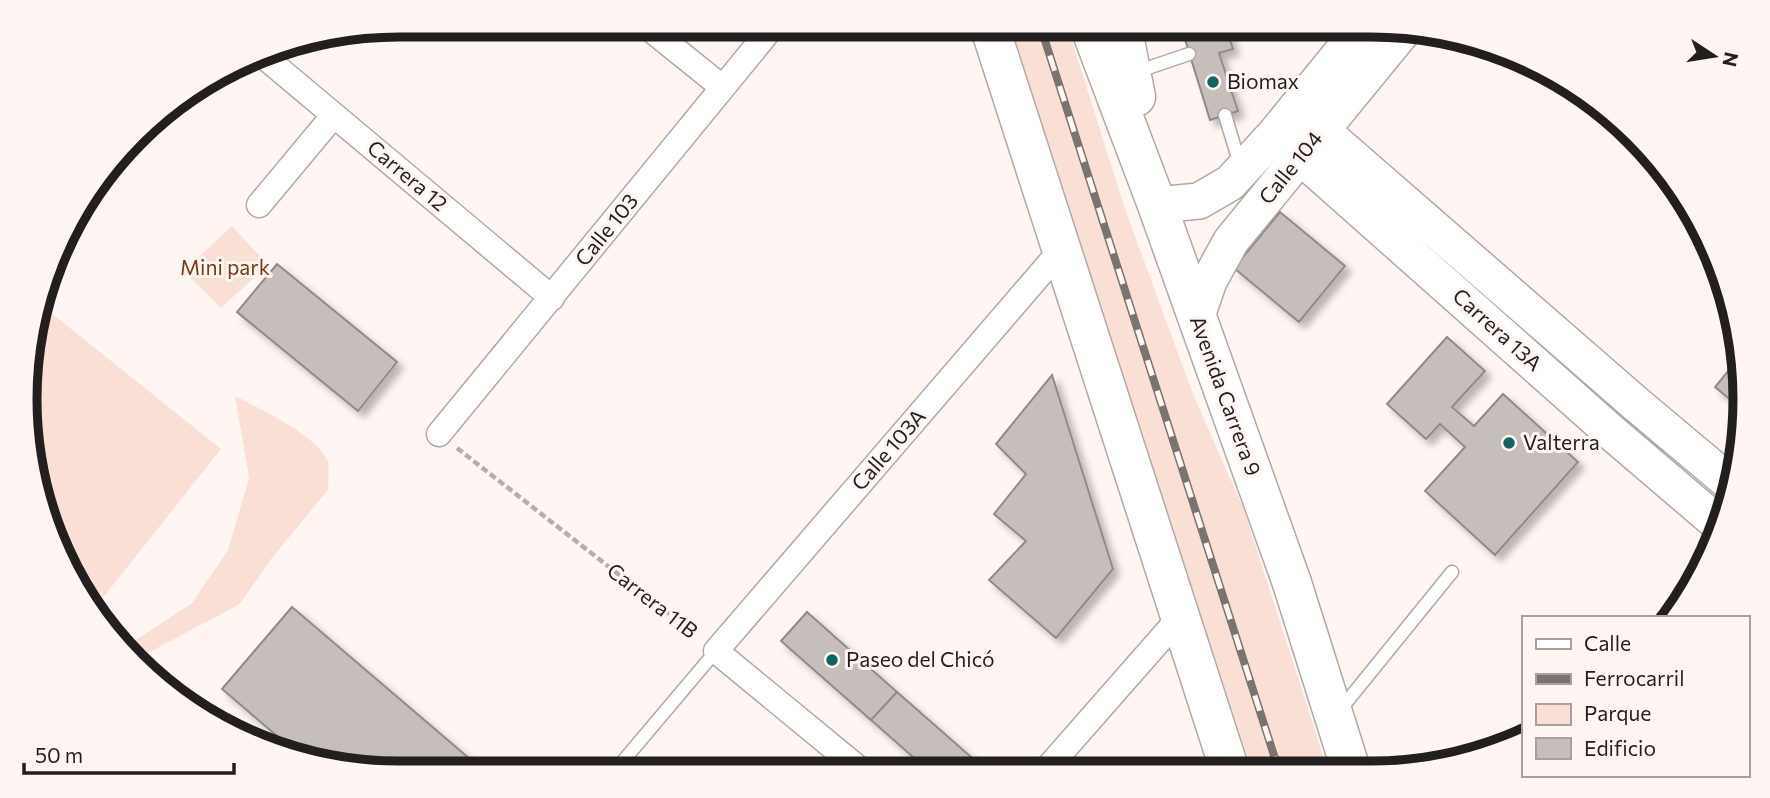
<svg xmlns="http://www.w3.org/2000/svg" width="1770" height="798" font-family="Commissioner,sans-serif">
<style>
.green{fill:#fae0d4}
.building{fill:#c6bebb;stroke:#918a86;stroke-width:2;filter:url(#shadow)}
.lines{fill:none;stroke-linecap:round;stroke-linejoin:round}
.lane-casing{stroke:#b1a9a6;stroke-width:15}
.street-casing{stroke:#b1a9a6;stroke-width:27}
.secondary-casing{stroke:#b1a9a6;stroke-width:38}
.primary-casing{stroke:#b1a9a6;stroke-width:41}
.path{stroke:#b5aeab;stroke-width:4.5;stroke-dasharray:7 3.5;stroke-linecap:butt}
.lane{stroke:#fff;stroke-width:12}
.street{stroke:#fff;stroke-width:24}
.secondary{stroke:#fff;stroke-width:35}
.primary{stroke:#fff;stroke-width:38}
.rail-casing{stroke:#797371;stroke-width:8}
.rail{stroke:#fff6f3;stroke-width:5;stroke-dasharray:16;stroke-linecap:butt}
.poi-dot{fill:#146464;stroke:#fff6f3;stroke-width:2.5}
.labels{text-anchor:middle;stroke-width:6;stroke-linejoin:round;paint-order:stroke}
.poi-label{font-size:21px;fill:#221f1e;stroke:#fff6f3;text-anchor:start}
.street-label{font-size:21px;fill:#221f1e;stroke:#fff6f3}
.park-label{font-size:21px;fill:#7f360e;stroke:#fff6f3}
.rim{fill:none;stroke:#221f1e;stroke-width:9}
</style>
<defs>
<filter id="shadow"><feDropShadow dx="6" dy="6" stdDeviation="3.5" flood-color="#0004"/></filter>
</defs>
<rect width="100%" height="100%" fill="#fff6f3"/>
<path class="green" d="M1008 25H1067L1125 209 1193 394 1244 510 1328 771H1252Z
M232 226 268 265 221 308 183 271Z
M40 304 221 449 94 609 74 586 28 448 32 326Z
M235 396C257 407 321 438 328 462 330 471 328 482 328 490L271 559 240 604 135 660 125 647 192 603 228 550 249 478Z"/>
<path class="building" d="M1209 25H1225L1233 49 1219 53 1238 111 1210 120 1183 33Z
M1280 212 1345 266 1299 322 1234 268Z
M277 264 397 362 358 411 237 312Z
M1447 337 1485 371 1452 407 1474 426 1503 394 1578 462 1495 555 1425 491 1465 447 1440 424 1426 439 1387 404Z
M1738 359 1745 399 1743 410 1715 387Z
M1052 375 1113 569 1056 638 989 580 1026 541 994 514 1026 474 996 444Z
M292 607 484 771 482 773H399L297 753 222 689Z
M807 612 897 692 871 720 781 641Z
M897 692 987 771V772H930L871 720Z"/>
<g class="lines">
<g class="lane-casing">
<path id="lane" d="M1136 72 1189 54
M1225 115 1240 165
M1340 710 1452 572
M613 773 716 651"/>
</g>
<g class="street-casing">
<path id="street" d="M645 25 722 87
M261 54 552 298
M259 205 334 115
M439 434 774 25
M1045 771 1181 616
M863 772 716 651 1061 250"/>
</g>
<g class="secondary-casing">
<path id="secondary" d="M1296 108 1635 403 1729 482
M1275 134 1611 432 1720 525
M1157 205 1199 201 1230 183 1275 134 1364 25
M1197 316 1209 281 1231 241 1403 31"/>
</g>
<g class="primary-casing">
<path id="primary" d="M989 25 1230 771
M1089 25 1157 205 1292 583 1351 770
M1122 25 1136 97"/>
</g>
<path class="path" d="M457 448 696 635"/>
<use href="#lane" class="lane"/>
<use href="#street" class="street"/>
<use href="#secondary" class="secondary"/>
<use href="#primary" class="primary"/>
<g class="rail-casing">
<path id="rail" d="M1040 25 1279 771"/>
</g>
<use href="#rail" class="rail"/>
</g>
<g class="poi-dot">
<circle cx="1213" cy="82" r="7"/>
<circle cx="1509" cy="443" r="7"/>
<circle cx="832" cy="660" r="7"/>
</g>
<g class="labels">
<g class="poi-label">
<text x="1227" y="89">Biomax</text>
<text x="1523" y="450">Valterra</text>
<text x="846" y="667">Paseo del Chicó</text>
</g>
<g class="street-label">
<text transform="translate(1291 168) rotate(-51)" y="7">Calle 104</text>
<text transform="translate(407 176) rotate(40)" y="7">Carrera 12</text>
<text transform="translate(607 230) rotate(-51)" y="7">Calle 103</text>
<text transform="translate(1497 330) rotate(42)" y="7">Carrera 13A</text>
<text transform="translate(1225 396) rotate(70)" y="7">Avenida Carrera 9</text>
<text transform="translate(889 450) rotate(-49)" y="7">Calle 103A</text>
<text transform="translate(652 601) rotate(38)" y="7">Carrera 11B</text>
</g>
<g class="park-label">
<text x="225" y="275">Mini park</text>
</g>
</g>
<path d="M0 0H1770V798H0ZM399 37H1371A362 362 0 0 1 1733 399V399A362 362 0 0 1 1371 761H399A362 362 0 0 1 37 399V399A362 362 0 0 1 399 37Z" fill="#fff6f3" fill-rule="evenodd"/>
<path class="rim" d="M399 37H1371A362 362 0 0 1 1733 399V399A362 362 0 0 1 1371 761H399A362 362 0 0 1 37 399V399A362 362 0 0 1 399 37Z"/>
<rect x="1522" y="616" width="228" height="161" fill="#fff6f3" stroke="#a7a09e" stroke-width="2"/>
<rect x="1536" y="639" width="35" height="10" fill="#ffffff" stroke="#a7a09e" stroke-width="2"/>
<text x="1584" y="651" font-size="21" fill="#221f1e">Calle</text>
<rect x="1536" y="674" width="35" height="10" fill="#797371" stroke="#a7a09e" stroke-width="2"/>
<text x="1584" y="686" font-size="21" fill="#221f1e">Ferrocarril</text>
<rect x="1536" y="704" width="35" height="21" fill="#fae0d4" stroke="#a7a09e" stroke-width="2"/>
<text x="1584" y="721" font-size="21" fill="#221f1e">Parque</text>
<rect x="1536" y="738" width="35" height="21" fill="#c6bebb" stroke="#a7a09e" stroke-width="2"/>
<text x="1584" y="756" font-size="21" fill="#221f1e">Edificio</text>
<g transform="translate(1714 56) rotate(102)" stroke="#fff6f3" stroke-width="5" paint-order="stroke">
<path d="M0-5L12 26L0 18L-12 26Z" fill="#221f1e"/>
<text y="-10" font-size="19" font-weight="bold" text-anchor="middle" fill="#221f1e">N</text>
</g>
<path d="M24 763v10h210v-10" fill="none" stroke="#221f1e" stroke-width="3.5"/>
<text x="35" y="763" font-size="21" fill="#221f1e" stroke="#fff6f3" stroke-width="5" paint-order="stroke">50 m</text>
</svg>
